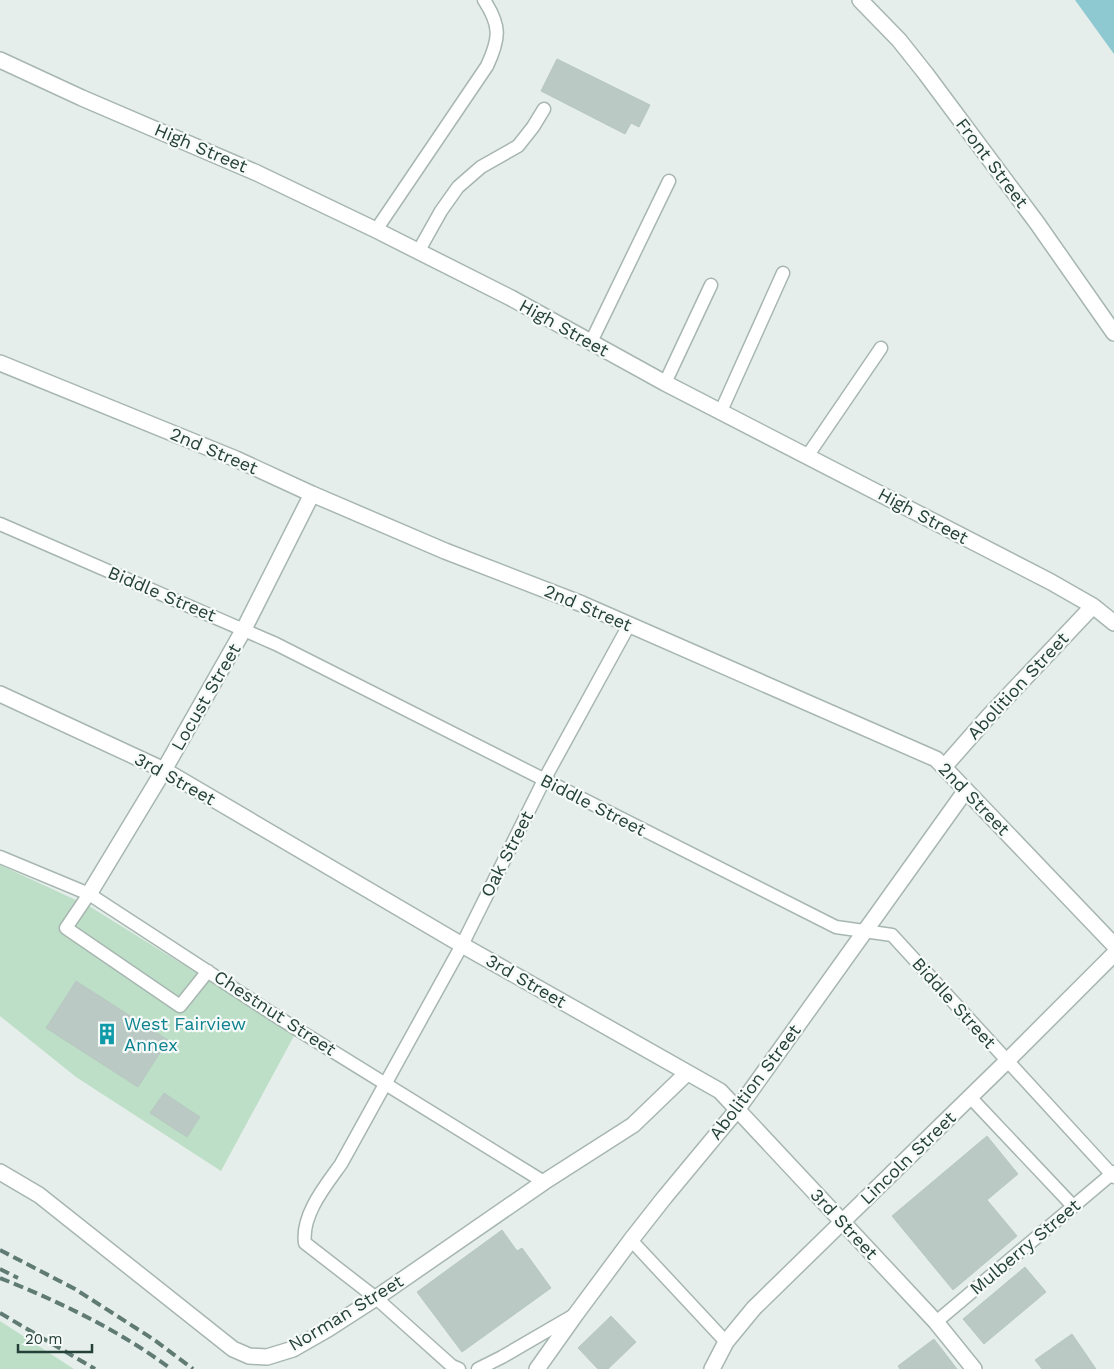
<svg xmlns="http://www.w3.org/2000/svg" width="1114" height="1369" font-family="'Work Sans',sans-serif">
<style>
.green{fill:#bedfc7}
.water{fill:#8ec9d2}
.building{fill:#bac9c3;stroke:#b7c8c1}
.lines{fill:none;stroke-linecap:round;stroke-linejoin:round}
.lane-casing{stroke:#a7b6b1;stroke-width:15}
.street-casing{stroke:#a7b6b1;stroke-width:18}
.lane{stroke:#fff;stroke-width:12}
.street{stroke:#fff;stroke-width:15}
.rail{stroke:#5f7b73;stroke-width:4;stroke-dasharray:10 5;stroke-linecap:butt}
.labels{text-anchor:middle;stroke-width:4.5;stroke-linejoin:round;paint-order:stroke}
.street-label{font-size:18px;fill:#244038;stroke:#f6faf8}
.culture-label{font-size:18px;fill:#0d838f;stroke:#f6faf8;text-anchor:start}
</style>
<rect width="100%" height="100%" fill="#e5eeea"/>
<path class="green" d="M0 865 89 906 295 1034 221 1171 76 1077 0 1016Z
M0 1321 74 1369H0Z"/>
<path class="water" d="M1075 0H1114V54Z"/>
<path class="building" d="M557 59 650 105 639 127 631 123 625 134 541 91Z
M76 981 168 1040 138 1087 46 1028Z
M164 1093 200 1117 187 1137 150 1113Z
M987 1136 1018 1174 987 1200 1017 1236 953 1290 892 1216Z
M502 1230 517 1251 522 1248 551 1288 462 1352 417 1292Z
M1025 1267 1046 1292 984 1344 963 1319Z
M611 1316 636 1342 608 1369H598L578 1348Z
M1072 1334 1096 1369H1042L1035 1360Z
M934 1339 957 1369H900L898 1366Z"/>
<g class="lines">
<g class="lane-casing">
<path id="lane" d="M376 230 487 66C500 38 501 26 484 0
M418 252 441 211 458 187 481 167 518 146 533 127 544 109
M591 342 669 181
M665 383 711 285
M721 411 783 273
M808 455 881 348
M0 524 276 644 836 927 892 935 1114 1177
M0 857 89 894 279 1018 544 1182
M89 894 66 928 180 1006 208 971
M970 1097 1073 1206
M631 1240 726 1342
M936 1322 1114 1172
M459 1369 452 1366 376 1298 305 1243C301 1215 326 1185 341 1164L462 945 544 780 629 625
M478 1369 502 1357 576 1314"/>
</g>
<g class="street-casing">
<path id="street" d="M860 0 899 40 926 74 1037 223 1114 333
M0 60 82 98 257 173 376 230 511 298 665 383 1051 582 1093 606 1114 623
M0 363 236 459 312 494 445 551 582 604 936 759 1114 945
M0 694 164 770 462 945 720 1091 936 1322 974 1369
M944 767 988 717 1093 606
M89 894 164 770 244 629 312 494
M0 1172 39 1195 233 1349 249 1356 267 1357 293 1349 328 1329 376 1298 544 1182 633 1125 687 1073
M537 1369 576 1314 631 1240 664 1198 737 1110 966 790
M712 1369 726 1342 754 1308 1007 1061 1114 954"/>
</g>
<use href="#lane" class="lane"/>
<use href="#street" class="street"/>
<path class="rail" d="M0 1250 75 1289 153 1339 193 1369
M0 1269 18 1278
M0 1278C60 1302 119 1330 171 1369
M0 1313 95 1369"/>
</g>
<defs>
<g id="building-bare" transform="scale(1.725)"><path d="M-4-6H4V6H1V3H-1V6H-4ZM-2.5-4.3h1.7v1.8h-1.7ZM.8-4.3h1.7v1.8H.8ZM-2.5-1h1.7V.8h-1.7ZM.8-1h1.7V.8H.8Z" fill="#0f9aa8" stroke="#f6faf8" stroke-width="2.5" paint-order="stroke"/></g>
</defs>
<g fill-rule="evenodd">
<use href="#building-bare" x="107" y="1034"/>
</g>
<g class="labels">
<g class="street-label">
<text transform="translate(201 148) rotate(23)" y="6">High Street</text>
<text transform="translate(992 163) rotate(53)" y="6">Front Street</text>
<text transform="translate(564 328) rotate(29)" y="6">High Street</text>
<text transform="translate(214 451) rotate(23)" y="6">2nd Street</text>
<text transform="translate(923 516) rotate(28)" y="6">High Street</text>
<text transform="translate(162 594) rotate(23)" y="6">Biddle Street</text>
<text transform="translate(588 608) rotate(23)" y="6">2nd Street</text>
<text transform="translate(1018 686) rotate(-47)" y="6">Abolition Street</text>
<text transform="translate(206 697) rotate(-60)" y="6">Locust Street</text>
<text transform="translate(175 779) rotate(29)" y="6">3rd Street</text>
<text transform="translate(974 799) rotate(46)" y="6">2nd Street</text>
<text transform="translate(593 805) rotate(27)" y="6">Biddle Street</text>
<text transform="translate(507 854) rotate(-63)" y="6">Oak Street</text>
<text transform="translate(526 981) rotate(30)" y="6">3rd Street</text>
<text transform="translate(954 1003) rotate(48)" y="6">Biddle Street</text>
<text transform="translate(275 1013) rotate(33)" y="6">Chestnut Street</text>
<text transform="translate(755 1082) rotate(-53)" y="6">Abolition Street</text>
<text transform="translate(908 1158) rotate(-44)" y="6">Lincoln Street</text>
<text transform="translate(844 1224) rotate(47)" y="6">3rd Street</text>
<text transform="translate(1025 1247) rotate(-40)" y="6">Mulberry Street</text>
<text transform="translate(346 1313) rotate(-31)" y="6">Norman Street</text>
</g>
<g class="culture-label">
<text x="124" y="1030">West Fairview<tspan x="124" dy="21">Annex</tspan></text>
</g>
</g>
<path d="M18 1344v8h74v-8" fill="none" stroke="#244038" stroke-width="2.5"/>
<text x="25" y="1344" font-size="15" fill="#244038" stroke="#f6faf8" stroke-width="4" paint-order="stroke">20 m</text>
</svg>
